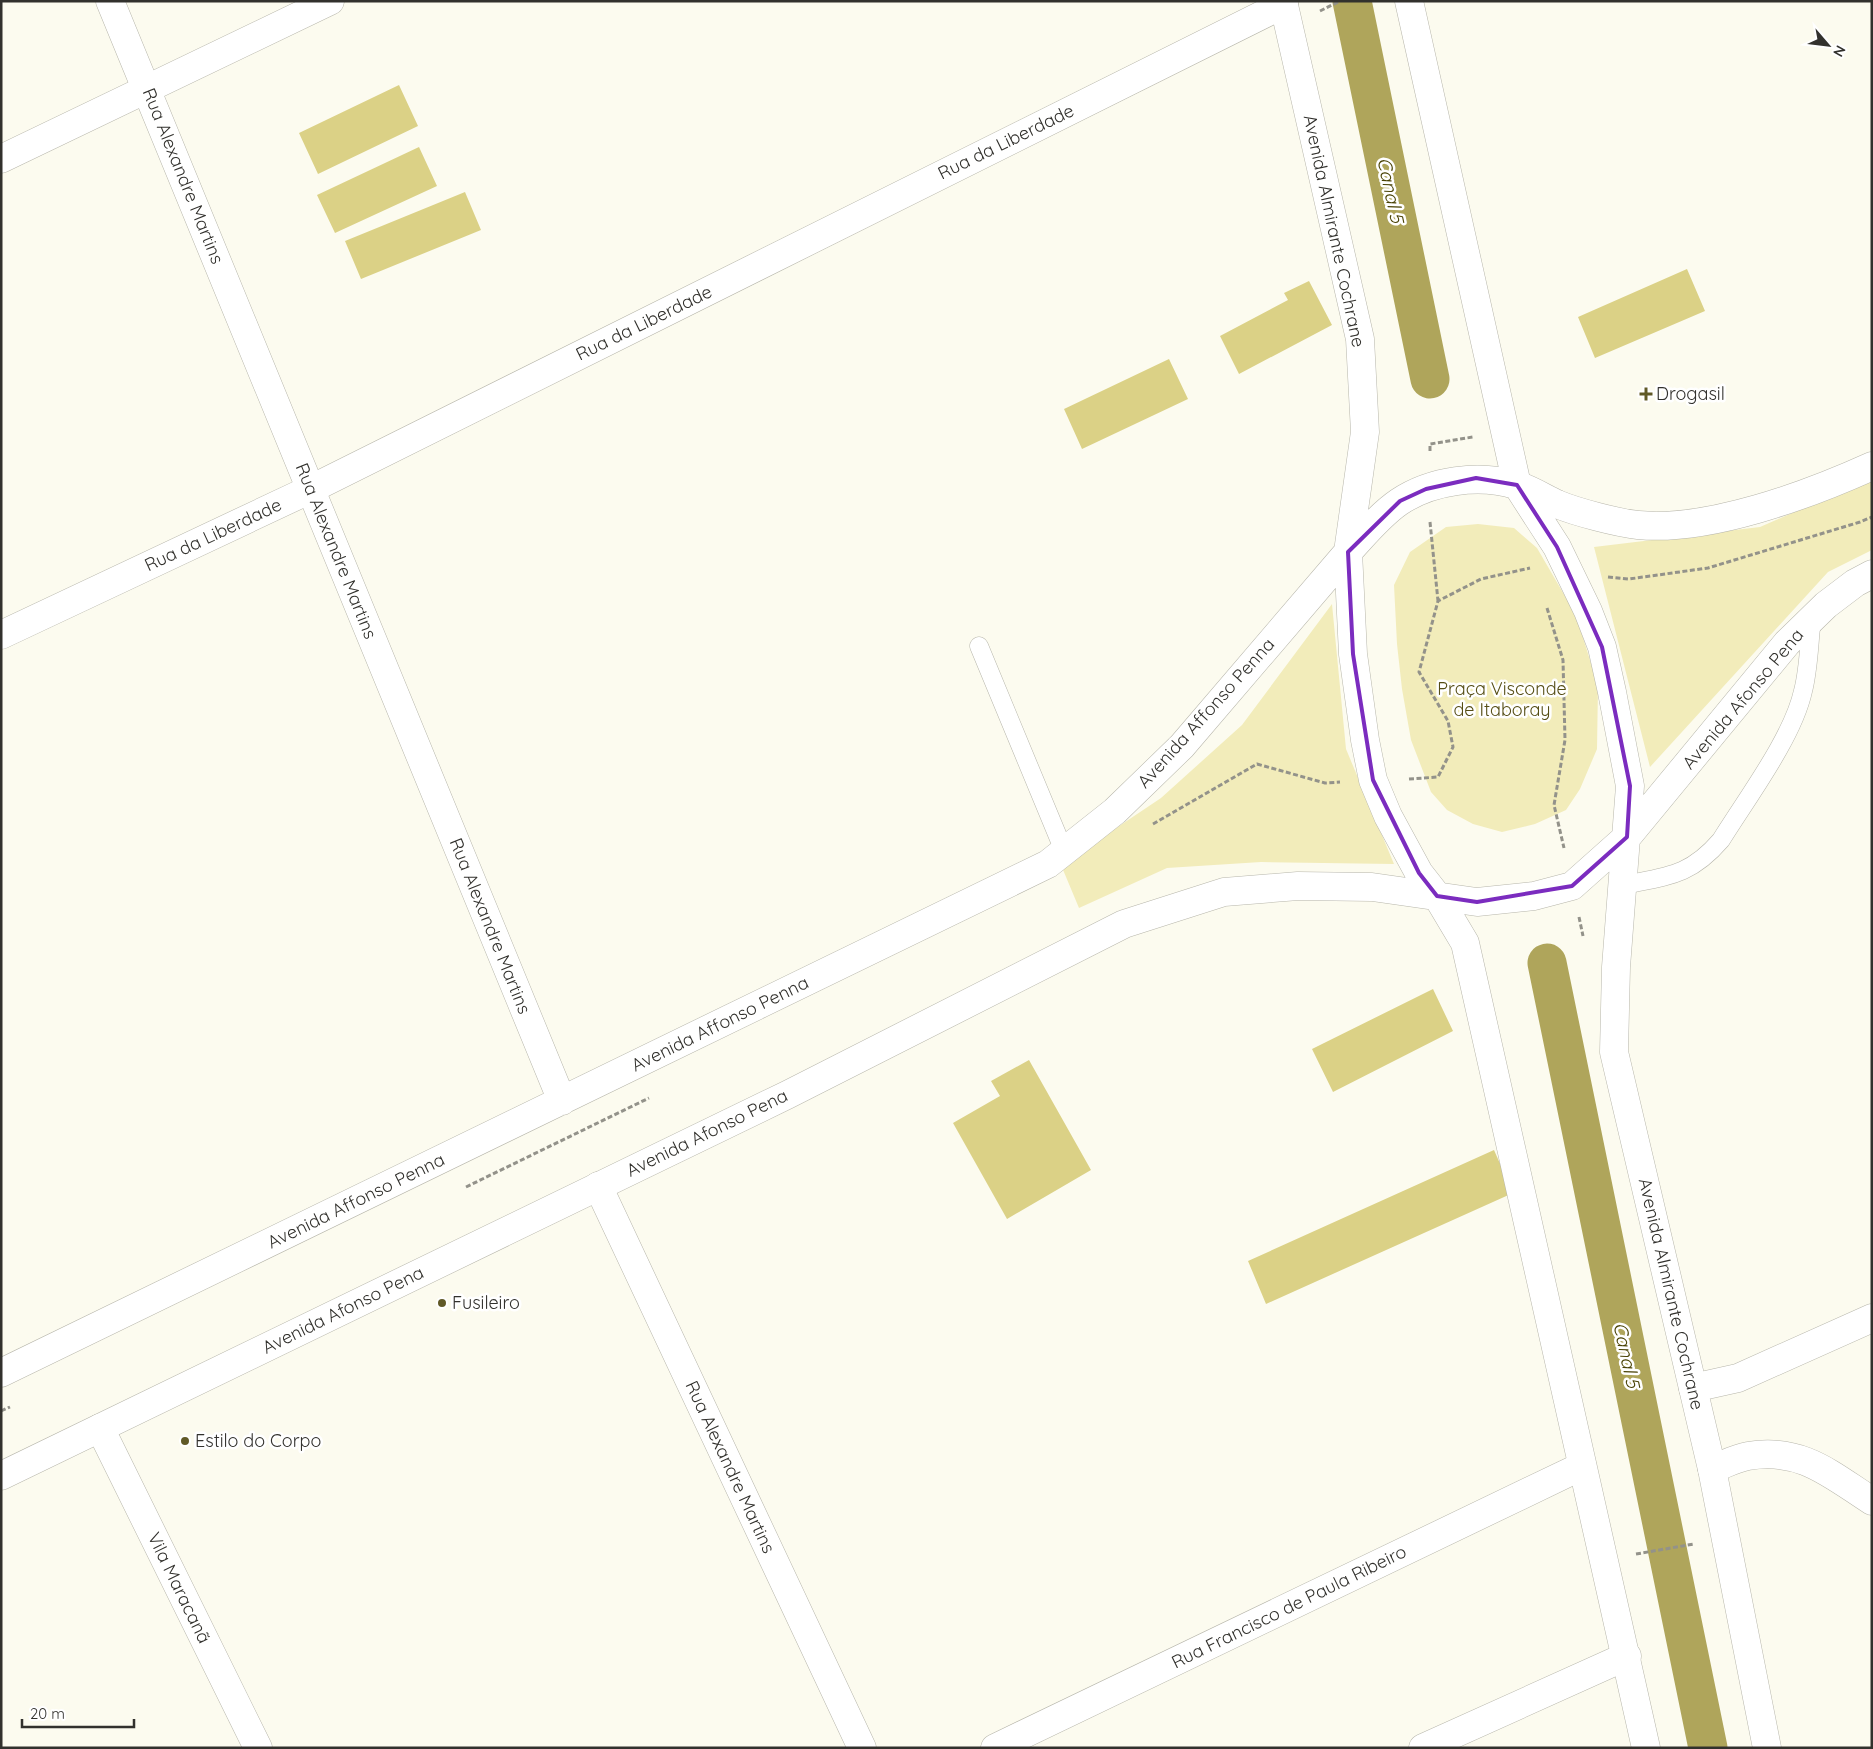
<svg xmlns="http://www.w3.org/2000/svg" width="1873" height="1749" font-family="Quicksand,sans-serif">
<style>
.green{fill:#f2ecba}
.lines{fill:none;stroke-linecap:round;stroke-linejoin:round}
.canal{stroke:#afa55b;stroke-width:39}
.building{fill:#dbd186}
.lane-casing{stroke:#b7b6ab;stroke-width:19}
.street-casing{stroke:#b7b6ab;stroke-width:29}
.secondary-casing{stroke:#b7b6ab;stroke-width:29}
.path{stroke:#93928a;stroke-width:3;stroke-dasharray:5 2.5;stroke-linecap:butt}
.lane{stroke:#fff;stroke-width:18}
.street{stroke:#fff;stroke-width:28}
.secondary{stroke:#fff;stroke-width:28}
.marked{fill:none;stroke:#7b2cbf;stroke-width:4;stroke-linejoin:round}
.poi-dot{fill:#605926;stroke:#fff;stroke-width:2}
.labels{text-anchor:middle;stroke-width:5;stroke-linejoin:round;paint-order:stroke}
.street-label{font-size:18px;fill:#32312d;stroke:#fff}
.poi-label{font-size:18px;fill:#32312d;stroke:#fff;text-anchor:start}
.park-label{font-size:18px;fill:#554d14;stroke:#fff}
.water-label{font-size:19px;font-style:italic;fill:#494204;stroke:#fff}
</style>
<rect width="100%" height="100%" fill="#fcfbef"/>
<path class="green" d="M1872 478V550L1828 572 1650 767 1594 547 1760 527Z
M1478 524 1514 528 1537 548 1576 615 1598 686 1597 749 1580 789 1566 810 1535 824 1502 832 1473 824 1447 810 1431 792 1411 740 1402 689 1397 644 1394 585 1410 552 1446 527Z
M1332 604 1346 749 1394 864 1261 862 1167 868 1079 908 1061 865 1161 798 1242 725Z"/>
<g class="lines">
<path class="canal" d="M1352 1 1430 379
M1547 963 1708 1748"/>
</g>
<path class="building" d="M399 85 418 126 318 174 299 133Z
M419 147 437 186 335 233 317 195Z
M465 192 481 230 361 279 345 241Z
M1687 269 1705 311 1595 358 1578 317Z
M1309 281 1332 325 1239 374 1220 336 1288 300 1284 293Z
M1169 359 1188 399 1082 449 1064 409Z
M1433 989 1453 1031 1333 1092 1312 1049Z
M1029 1060 1091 1170 1007 1219 953 1123 1000 1096 991 1081Z
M1494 1150 1513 1193 1266 1304 1248 1261Z"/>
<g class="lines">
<g class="lane-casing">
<path id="lane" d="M979 646 1064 851
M1624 885C1668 876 1690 876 1721 840 1747 798 1793 737 1803 691 1809 668 1809 642 1812 618"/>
</g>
<g class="street-casing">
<path id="street" d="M1 159 330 1
M1 635 311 489 1284 4
M598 1186 862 1748
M1693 1388 1738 1378 1872 1318
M100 1428 258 1748
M1712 1469C1723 1465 1736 1458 1748 1456 1801 1447 1830 1474 1872 1501
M995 1748 1582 1466
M1423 1748 1627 1656"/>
</g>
<g class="secondary-casing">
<path id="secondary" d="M110 1 562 1101
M1283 1 1360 339 1365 432 1348 552 1353 654 1365 740 1373 780 1388 816 1419 873 1437 896 1465 943 1646 1748
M1409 1 1517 485 1557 547 1588 611 1602 647 1612 692 1630 786 1616 967 1614 1052 1712 1469 1767 1748
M1 1373 1048 864 1115 811 1182 746 1348 552C1364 535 1380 515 1399 502 1432 480 1479 474 1516 485 1530 489 1544 498 1557 504 1576 512 1618 523 1638 525 1708 532 1808 495 1872 466
M1 1476 787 1095 1124 924 1224 892 1298 886 1372 887 1477 902 1534 896 1572 886 1627 837 1787 643 1826 605 1855 583 1872 574"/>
</g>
<path class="path" d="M1320 11 1340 1
M1430 451V444L1473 437
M1430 522 1438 601
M1608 577 1629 579 1708 568 1860 522 1872 517
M1547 608 1563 660 1565 740 1554 805 1564 848
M1409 779 1438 777 1453 747 1448 721 1419 672 1438 601 1481 579 1530 568
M1153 824 1257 764 1325 783 1340 782
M1579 917 1583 936
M466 1187 649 1098
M1 1411 10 1407
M1636 1554 1694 1544"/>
<use href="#lane" class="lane"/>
<use href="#street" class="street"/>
<use href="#secondary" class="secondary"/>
</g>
<path class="marked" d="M1476 478 1517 485 1557 547 1602 647 1630 786 1627 837 1572 886 1477 902 1437 896 1419 873 1373 780 1353 654 1348 552 1400 501 1426 489Z"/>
<g class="poi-dot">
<path d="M1643.5 386.5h5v5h5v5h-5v5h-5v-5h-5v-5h5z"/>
<circle cx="442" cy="1303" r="5"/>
<circle cx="185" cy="1441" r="5"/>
</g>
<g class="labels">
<g class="street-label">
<text transform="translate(1006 142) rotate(-26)" y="6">Rua da Liberdade</text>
<text transform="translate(183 176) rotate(68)" y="6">Rua Alexandre Martins</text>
<text transform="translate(1334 231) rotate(78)" y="6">Avenida Almirante Cochrane</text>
<text transform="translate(644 323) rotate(-26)" y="6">Rua da Liberdade</text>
<text transform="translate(213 535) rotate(-25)" y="6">Rua da Liberdade</text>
<text transform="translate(336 551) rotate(68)" y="6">Rua Alexandre Martins</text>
<text transform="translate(1743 699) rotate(-50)" y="6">Avenida Afonso Pena</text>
<text transform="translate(1206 713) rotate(-48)" y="6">Avenida Affonso Penna</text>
<text transform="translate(490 926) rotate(68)" y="6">Rua Alexandre Martins</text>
<text transform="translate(720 1024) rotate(-26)" y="6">Avenida Affonso Penna</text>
<text transform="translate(707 1133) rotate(-26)" y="6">Avenida Afonso Pena</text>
<text transform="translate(356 1201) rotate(-26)" y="6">Avenida Affonso Penna</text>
<text transform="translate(1671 1294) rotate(77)" y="6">Avenida Almirante Cochrane</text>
<text transform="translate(343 1310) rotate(-26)" y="6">Avenida Afonso Pena</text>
<text transform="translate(730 1467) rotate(65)" y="6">Rua Alexandre Martins</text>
<text transform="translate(179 1588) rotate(64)" y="6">Vila Maracanã</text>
<text transform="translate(1289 1607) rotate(-26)" y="6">Rua Francisco de Paula Ribeiro</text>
</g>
<g class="poi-label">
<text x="1656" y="400">Drogasil</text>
<text x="452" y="1309">Fusileiro</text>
<text x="195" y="1447">Estilo do Corpo</text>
</g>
<g class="park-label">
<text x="1502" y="695">Praça Visconde<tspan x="1502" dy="21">de Itaboray</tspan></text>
</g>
<g class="water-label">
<text transform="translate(1391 190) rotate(78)" y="7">Canal 5</text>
<text transform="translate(1627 1355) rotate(78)" y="7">Canal 5</text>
</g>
</g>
<rect width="1873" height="1749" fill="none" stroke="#32312d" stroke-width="5"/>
<g transform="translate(1828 45) rotate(118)" stroke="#ffffff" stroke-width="4" paint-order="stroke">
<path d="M0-4L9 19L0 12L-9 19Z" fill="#32312d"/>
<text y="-8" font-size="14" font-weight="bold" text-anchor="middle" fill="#32312d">N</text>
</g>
<path d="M22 1719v8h112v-8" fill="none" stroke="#32312d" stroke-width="2.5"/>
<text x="30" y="1719" font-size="15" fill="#32312d" stroke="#ffffff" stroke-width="4" paint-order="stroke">20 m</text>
</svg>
